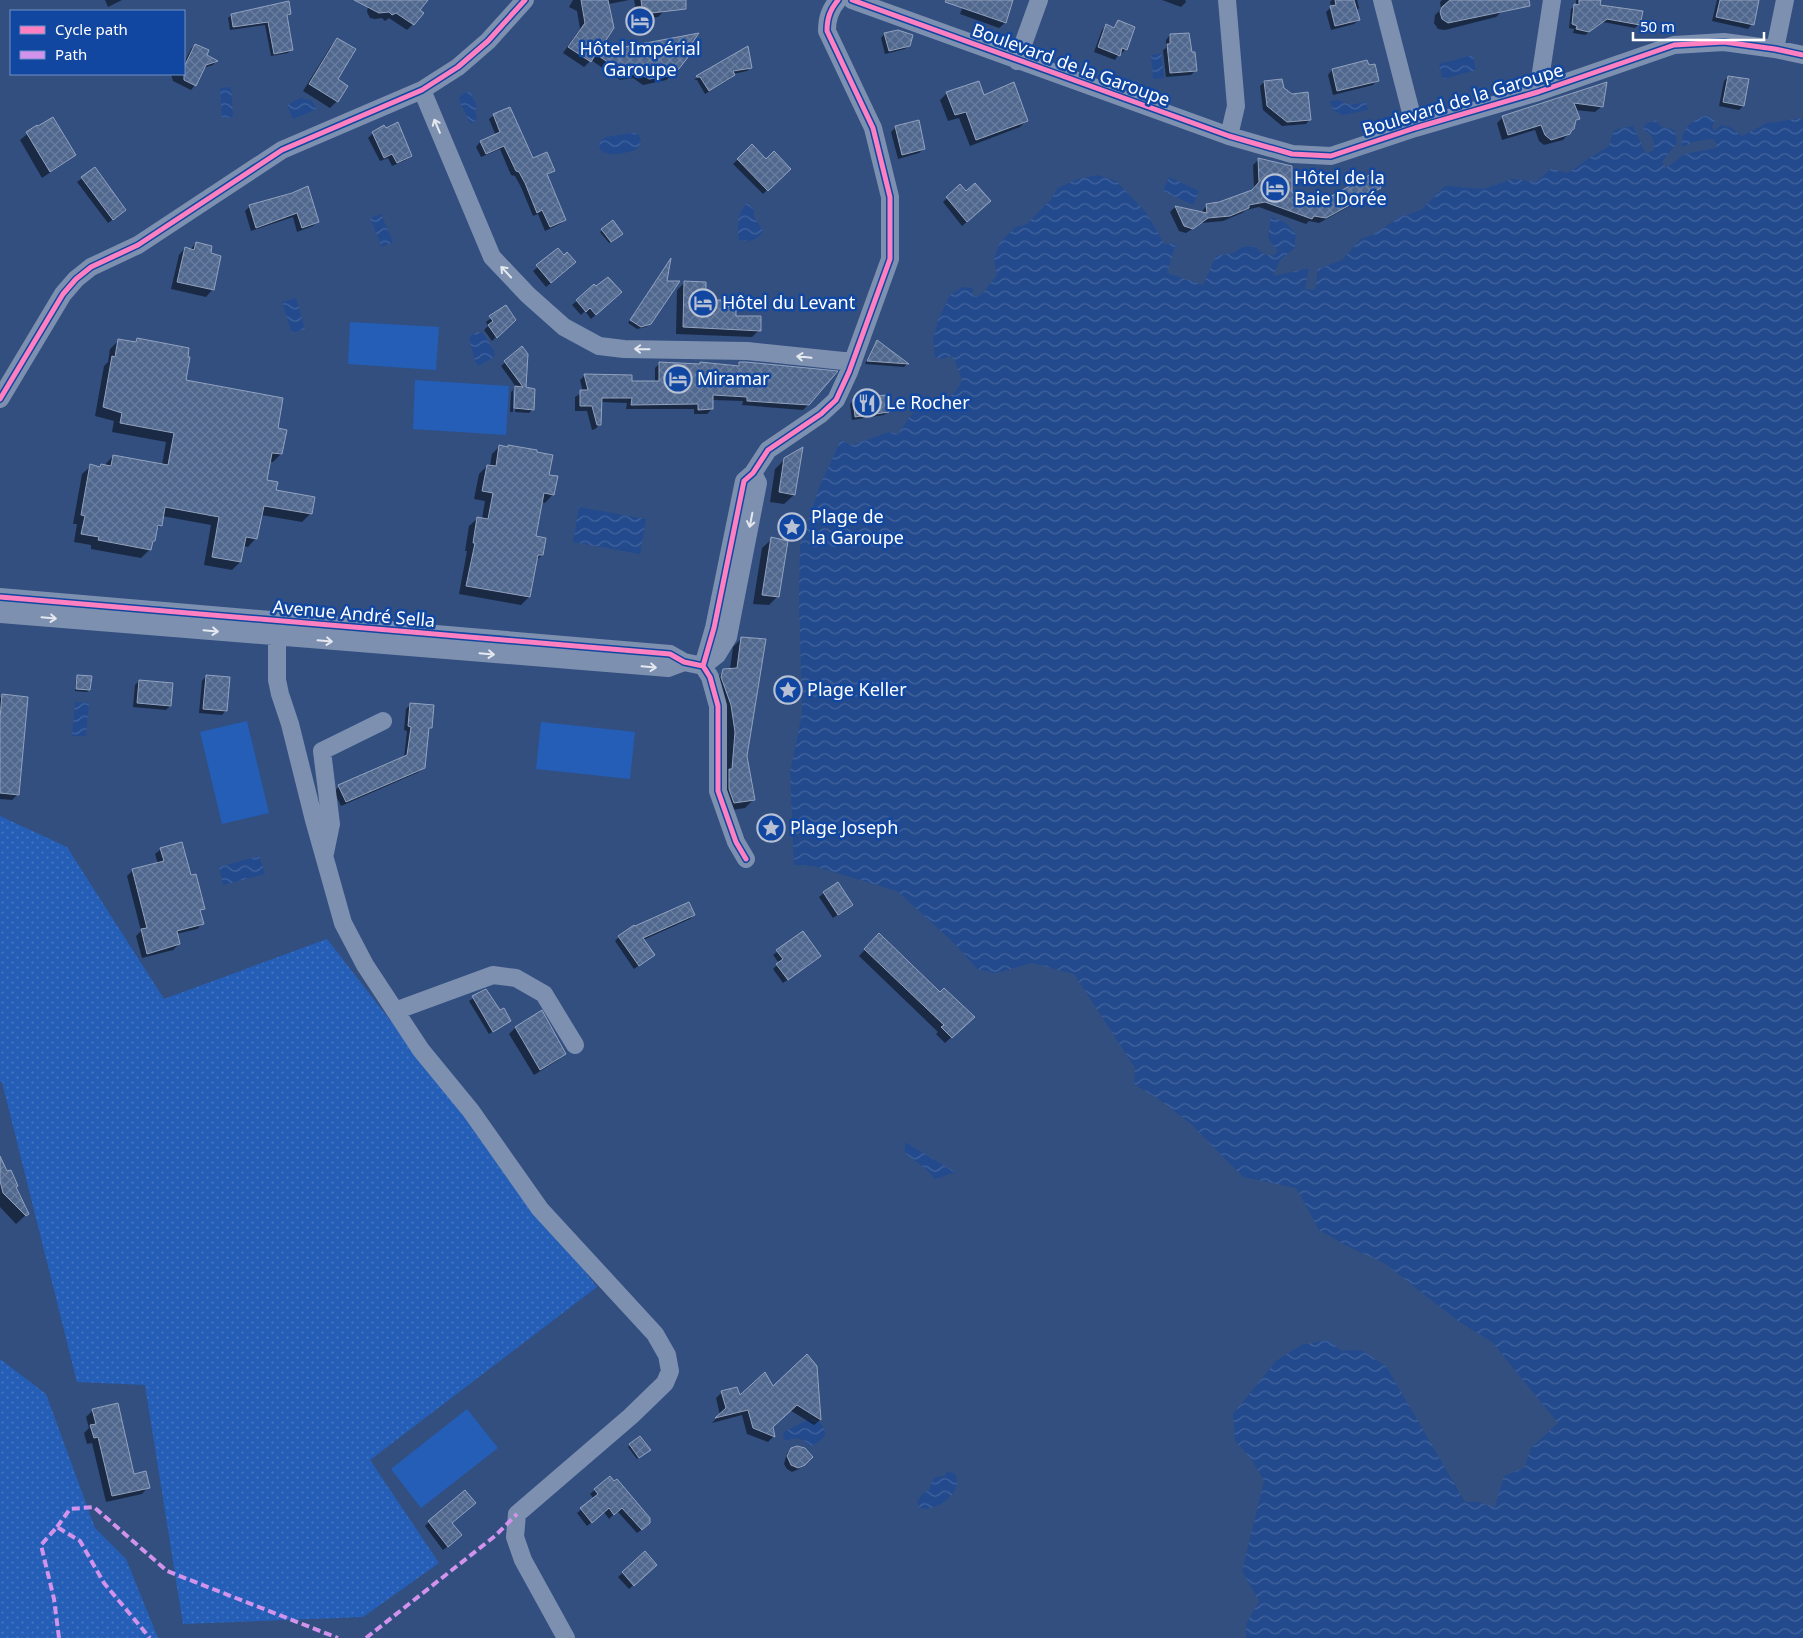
<svg xmlns="http://www.w3.org/2000/svg" width="1803" height="1638" font-family="'Noto Sans',sans-serif">
<style>
.park{fill:url(#park-dots)}
.garden{fill:#255eb6}
.water{fill:url(#water-waves)}
.shadow{fill:#0007}
.building{fill:url(#building-cross-hatch);stroke:#92a2be}
.lines{fill:none;stroke-linecap:round;stroke-linejoin:round}
.minor{stroke:#7d90b0;stroke-width:18}
.quiet{stroke:#d193ec;stroke-width:4;stroke-dasharray:8 4;stroke-linecap:butt}
.cycleway-casing{stroke:#1147a1;stroke-width:8}
.cycleway{stroke:#ff80c0;stroke-width:5}
.oneway{stroke:#e5e9ef}
.labels{text-anchor:middle;stroke-width:5;stroke-linejoin:round;paint-order:stroke}
.poi-label{font-size:18px;fill:#fff;stroke:#1147a1;text-anchor:start}
.street-label{font-size:18px;fill:#fff;stroke:#1147a1}
</style>
<defs>
<pattern id="park-dots" width="8" height="8" patternUnits="userSpaceOnUse" patternTransform="scale(1.25)"><rect width="8" height="8" fill="#255eb6"/><path d="M2 2h.1M6 6h.1" fill="none" stroke="#4676c1" stroke-width="1.8" stroke-linecap="round"/></pattern>
<pattern id="water-waves" width="16" height="10" patternUnits="userSpaceOnUse" patternTransform="scale(1.25)"><rect width="16" height="10" fill="#234a8d"/><path d="M0 5q4-4 8 0t8 0" fill="none" stroke="#44659e"/></pattern>
<pattern id="building-cross-hatch" width="8" height="8" patternUnits="userSpaceOnUse" patternTransform="scale(1.25)"><rect width="8" height="8" fill="#50678e"/><path d="M0 0l8 8M0 8l8-8" fill="none" stroke="#6a7e9f"/></pattern>
</defs>
<rect width="100%" height="100%" fill="#324f80"/>
<path class="park" d="M0 816 67 847 164 999 327 939 597 1287 370 1460 439 1563 363 1617 183 1624 145 1385 77 1382 2 1082H0Z
M0 1359 46 1394 95 1528 126 1559 158 1638H0Z"/>
<path class="garden" d="M350 322 439 327 436 370 348 364Z
M415 380 509 386 506 435 413 429Z
M247 721 269 813 222 824 200 732Z
M541 722 635 732 630 779 536 769Z
M467 1409 498 1448 421 1508 391 1469Z"/>
<path class="water" d="M1161 53 1164 78 1153 79 1151 55Z
M1473 55 1476 70 1443 79 1439 64Z
M231 87 233 117 222 118 220 88Z
M470 91 477 107 475 110 477 118 473 123 469 122 459 99 461 95Z
M300 98 311 100 317 109 293 119 287 105Z
M1338 100 1350 105 1366 102 1368 110 1342 115 1333 110 1330 101Z
M1708 115 1715 121 1712 126 1713 130H1716L1721 125 1730 127 1742 136 1767 123 1803 118V1638H1246V1624L1259 1601 1242 1571 1264 1481 1252 1460 1235 1441 1233 1414 1276 1361 1301 1345 1328 1340 1342 1351 1361 1350 1386 1366 1465 1502H1479L1495 1507 1504 1476 1524 1468 1531 1448 1558 1423 1492 1342 1458 1321 1384 1263 1347 1246 1319 1230 1296 1188 1243 1177 1191 1124 1157 1098 1134 1084 1135 1068 1074 974 1032 963 996 973 977 969 955 944 897 891 813 866 794 865 790 772 802 714 799 601 800 545 820 485 841 440 852 445 889 432 898 434C907 422 915 403 931 407 944 395 954 400 962 380L955 361 951 356 942 359 935 357 933 339 938 320 950 295 963 287 973 288 972 295 976 297 982 294 997 275 994 259 1000 242 1016 227 1027 224 1051 199 1058 188 1078 179 1098 175 1116 181 1145 211 1165 244H1176L1167 273 1203 285 1216 256 1233 253 1243 247 1254 246 1265 255H1274L1278 251 1268 238 1271 217C1283 220 1290 225 1297 236L1295 239V248L1280 260 1273 276 1309 268 1305 289 1315 290 1318 269 1342 260 1361 239 1374 234 1400 217 1421 210 1445 186 1483 189 1513 179 1536 182 1551 169 1568 173 1588 159 1609 146 1614 130 1633 126 1646 154 1654 150C1654 139 1653 135 1643 129L1646 124 1656 120 1660 126 1675 130 1677 143 1662 162 1666 168 1685 154 1716 148 1717 144 1713 139 1696 141 1682 147C1680 128 1692 120 1708 115Z
M632 133 638 134 641 140C640 144 639 148 635 150 625 154 595 160 600 141L606 137Z
M1169 177 1199 191 1193 205 1163 191Z
M747 203 754 210V217L763 231C757 241 751 242 739 240 737 224 737 215 747 203Z
M381 214 393 242 382 247 370 218Z
M296 298 305 329 292 333 282 302Z
M477 332 483 333 494 351V357L478 366 475 361 469 337Z
M579 507 646 519 640 554 573 542Z
M75 702 89 703 86 736H72Z
M259 856 265 874 223 885 219 867Z
M905 1142 955 1172H956L935 1179 926 1169 905 1153Z
M813 1419C822 1423 825 1427 825 1436L818 1442 810 1447C803 1437 795 1437 785 1441L783 1436 784 1432 807 1420Z
M947 1472 954 1473C967 1490 937 1513 920 1508L917 1502 921 1495 929 1490 933 1479 936 1477 944 1476Z"/>
<path class="shadow" d="M105 0H122L108 7Z
M374 0H422L413 24 407 30 389 18 385 21 382 18 375 19 370 18 367 12 368 6Z
M573 0H629L609 4 595 54 687 48 673 74 666 80 643 85 633 78 620 80 591 60 584 67 563 53 580 29 577 11 569 7Z
M634 0H662L664 11 658 17 638 20Z
M962 0H1008L1012 1 1005 23 999 28 960 14 965 1Z
M1162 0H1185L1186 2 1181 7Z
M1332 0H1357L1359 8 1356 11 1359 20 1354 24 1331 30 1326 12 1331 7 1330 2Z
M1442 0H1503V10L1496 17 1445 30 1438 29 1434 23 1435 15 1441 9 1440 2Z
M1576 0H1600L1599 6 1639 24 1635 28 1603 22 1585 35 1573 33 1574 29 1569 28 1571 9 1576 5Z
M1717 0H1758L1752 24 1748 29 1712 21Z
M290 14 286 18 292 49 288 53 271 56 265 25 230 30 228 18 232 15Z
M1118 21 1126 49 1122 53 1120 52 1115 60 1094 52 1102 30 1106 26 1113 29Z
M884 34 909 45 905 49 885 54 881 38Z
M1170 35 1195 71 1191 75 1166 77 1163 50 1166 48V40Z
M338 39 336 80 346 86 337 101 330 108 303 91 331 46Z
M195 45 205 56 216 61 213 65 203 68 195 85 191 90 173 81 171 74H184V63L191 49Z
M747 48 750 68 747 71 733 74 734 75 730 79 705 94 697 80H694Z
M1367 62 1377 80 1373 85 1333 95 1328 75 1332 70Z
M1728 77 1743 106 1739 110 1719 106 1724 81Z
M1264 82 1282 88 1310 119 1306 124 1282 126 1263 110 1260 86Z
M1605 84 1602 106 1595 112 1575 110 1578 118 1569 133 1563 140 1544 145 1539 141 1535 130 1502 140 1497 123 1503 117Z
M947 93 983 97 1027 120 1020 127 970 146 959 118 948 121 940 100Z
M494 115 532 159 554 170 546 176 565 220 560 224 545 231 538 214 533 216 521 187 515 176 511 175 500 149 481 157 476 147 480 142 496 136 489 119Z
M37 126 74 154 67 161 42 178 20 140Z
M896 127 924 148 919 153 898 159 891 132Z
M386 130 410 156 406 160 392 166 388 158 380 161 368 138 373 133Z
M752 146 766 160 789 169 763 194 733 164Z
M1258 160 1291 167V192L1319 204 1380 188 1374 193 1319 223 1309 221 1306 224 1259 207 1246 210 1242 213 1223 221 1201 223 1186 233 1179 231 1170 212 1175 207 1201 213 1207 205 1219 203 1252 191 1254 189 1253 165Z
M95 169 120 214 108 223 77 182Z
M960 186 966 193 985 205 962 226 943 202Z
M307 188 317 222 313 226 297 232 293 217 251 231 245 211 250 206Z
M613 222 620 235 609 243 600 232Z
M196 243 209 253 220 256 212 290 206 297 171 289 179 255 185 248 190 250Z
M558 250 570 267 546 287 533 271Z
M669 262 650 323 646 327 637 329 628 323Z
M684 283 705 301 720 307 759 330 752 337 676 334 677 290Z
M594 286 616 296 591 319 585 311 581 315 572 305Z
M505 307 514 320 492 341 484 330 488 326 486 322Z
M119 340 134 343 138 340 184 381 276 429 281 454 273 462H269L265 481 275 491 311 513 302 522 261 515 256 538 248 547 243 546 240 562 232 570 204 565 211 525 162 516 161 525 156 530 154 541 151 544 150 549 141 558 91 549V545L74 542 77 524H73L82 474 91 466 99 468 101 465 104 466 113 456 162 465 166 442 112 432 114 421 95 416 104 366 108 362 110 349Z
M878 341 907 364 904 367 865 364 874 345Z
M522 348 524 389 533 409 529 413 515 412 516 390H513V412H510L511 392 516 387 501 366Z
M660 363 735 367 740 363 809 404 803 410 742 405 743 401 712 400V409L707 414H694V409H626L627 403 601 402 600 424 595 429 592 430 587 411H575V397L583 392 580 380 585 375 630 383 655 382V368Z
M854 400 888 412 884 415 852 420 850 404Z
M500 446 507 448 509 446 547 476 553 494 545 503 541 502 534 537 542 555 536 561 529 597 521 605 459 594 467 551H465L469 526 478 518 482 519 485 501 474 499 479 474 487 466H490L492 454Z
M801 450 794 495 784 504 770 502 775 469 785 459Z
M772 539 778 596 769 605 753 604 762 548Z
M741 639 746 756 754 799 745 808 725 811 727 741 715 680 724 671 730 670 733 647Z
M78 676 89 690 87 692 75 691 76 678Z
M206 676 226 710 222 715 199 713 202 681Z
M139 681 172 684 170 706 166 710 133 707 135 685Z
M3 696 18 794 12 800 0 799V698Z
M411 704 431 728 427 731 424 767 419 772 341 806 334 791 339 787 404 758 407 731 404 730 406 709Z
M161 849 190 877 204 908 199 912 202 924 197 929 176 934 179 944 173 950 142 958 136 936 141 931 127 876 133 870 158 864 155 854Z
M824 893 851 905 833 918 819 897Z
M694 915 690 919 643 940 653 955 634 969 615 941 619 937Z
M802 933 815 960 783 983 773 969 779 963 773 955Z
M879 935 940 994 973 1017 945 1043 936 1034 938 1032 859 956Z
M486 990 499 1012 509 1021 489 1034 469 1001Z
M541 1012 564 1054 558 1060 534 1075 509 1034 515 1028Z
M0 1174 14 1188 27 1214 16 1224 0 1207Z
M816 1367 820 1420 814 1425 790 1410 771 1427 774 1436 768 1442 747 1434 742 1415 712 1423 720 1415 716 1398 722 1392 739 1398 773 1388Z
M93 1410 133 1475 148 1487 142 1494 106 1502 92 1443 87 1444 84 1433 89 1428 86 1417Z
M630 1445 647 1451 637 1459 628 1447Z
M791 1449 811 1457 799 1469 792 1472 787 1469 784 1464 787 1453Z
M610 1477 644 1528 637 1533 617 1511 609 1519 604 1512 587 1526 577 1513 594 1499 590 1494Z
M429 1522 451 1523 456 1540 443 1550 425 1526Z
M645 1553 651 1569 629 1589 618 1577Z"/>
<path class="building" d="M354 0H428L420 10 424 13 414 25 396 13 392 15 389 12 379 13Z
M581 0H608L614 28 598 52 699 33 688 49 689 56 674 75 649 79 639 73 626 75 596 54 591 62 568 47 585 23Z
M641 0H686V9L643 14Z
M946 0H1013L1006 23 945 2Z
M1335 0H1354L1360 20 1335 26 1330 6 1336 5Z
M1450 0H1529L1530 6 1448 23 1442 19 1440 12 1442 7Z
M1579 0H1601L1600 5 1643 11 1640 25 1607 19 1589 32 1576 29 1577 26 1572 24 1574 4 1579 5Z
M1720 0H1759L1754 25 1716 17Z
M289 1 291 14 287 15 293 50 274 54 268 22 233 27 231 14Z
M1118 20 1135 27 1127 50 1122 48 1120 56 1098 47 1106 24 1114 28Z
M898 30 913 35 910 46 889 51 884 33Z
M1189 33 1192 52H1195L1197 71 1170 73 1167 44H1170V34Z
M337 38 356 49 338 79 348 86 338 102 309 84Z
M195 44 209 50 207 55 218 61 206 65 196 86 184 80V67Z
M748 46 752 68 733 71 735 75 709 91 700 77H697L696 76Z
M1367 60 1369 65 1375 64 1379 81 1337 91 1332 69Z
M1728 76 1749 79 1744 106 1723 102Z
M1282 79 1284 88 1292 94 1308 92 1311 120 1287 122 1267 106 1264 81Z
M979 81 984 95 1014 82 1028 121 976 140 966 112 955 115 946 92Z
M1607 82 1603 107 1574 103 1580 119 1576 120 1574 129 1572 130 1570 134 1551 140 1545 135 1541 125 1508 135 1502 116Z
M510 107 533 158 547 152 555 171 547 174 566 220 550 227 542 210 537 213 525 183 519 172 516 171 504 146 486 154 480 141 500 132 493 114Z
M53 117 76 155 50 172 26 132 37 125 38 126Z
M919 120 925 149 902 155 895 126Z
M398 122 412 156 397 163 392 154 384 158 372 132 384 125 386 128Z
M752 144 766 159 774 151 791 169 768 191 737 159Z
M1258 158 1292 166V192L1319 203 1373 173 1381 188 1326 218 1314 216 1312 219 1265 202 1249 205V208L1230 216 1208 218 1193 229 1184 226 1175 206 1207 213 1206 204 1219 202 1252 190 1259 182Z
M95 167 126 210 113 220 81 177Z
M975 183 991 201 967 222 946 197 960 184 966 191Z
M308 186 319 222 302 228 297 213 256 228 249 205 292 193Z
M613 220 623 234 611 242 601 229Z
M196 242 212 246 211 253 221 256 214 290 177 282 185 247 194 250Z
M558 248 564 255 567 252 576 262 551 283 536 265Z
M671 258 667 281H680L651 324 641 327 630 320Z
M608 277 622 292 596 315 590 308 586 312 576 300 594 284 596 286Z
M684 281 706 282V300H721L722 306 736 307V316H761V331L683 327Z
M506 305 516 320 497 338 488 325 493 321 489 316Z
M137 338 189 348 188 357H190L186 380 283 398 278 428 287 430 282 454 272 453 267 480 278 482 276 490 315 497 312 514 264 506 257 539 246 537 241 562 212 557 219 517 165 507 162 526 158 525 155 541H153L151 550 98 540 99 537 81 534 85 516 81 515 90 464 100 467 101 464 111 466 113 455 168 465 174 433 120 423 122 413 103 407 112 356 115 357 118 339 136 342Z
M877 340 909 364 867 361Z
M522 346 528 354 526 387 535 389 534 410 514 408 515 386 523 387 504 361Z
M659 362 700 364V362L739 366V362H746L838 371 809 405 747 401V397L713 395V409L698 410V404L631 405 632 398H602L601 425H597L592 406H580V390H588L584 374 632 375V381H659Z
M886 395 889 412 855 417 853 399Z
M499 445 508 447V445L537 450V452L553 455 549 475 558 476 554 495 544 493 536 536 546 538 543 555H538L530 597 466 586 475 543H473L477 517 488 519 493 493 482 491 487 465 496 466Z
M803 447 795 495 779 492 784 458Z
M771 537 788 541 779 597 762 595Z
M741 637 766 639 747 756 755 800 734 803 729 789V769H732L735 732 731 705 721 677 723 669 737 668Z
M77 675 92 676 90 690 76 689Z
M206 675 230 677 227 711 203 709Z
M139 680 173 683 171 706 137 703Z
M2 694 28 697 19 795 0 793V718Z
M410 703 434 705 432 728H429L425 768 346 802 338 785 407 755 411 727 408 726Z
M182 842 191 875 196 874 205 909 200 910 204 924 177 931 180 944 147 954 141 929 147 928 132 869 164 861 160 848Z
M838 882 853 905 838 915 823 892Z
M689 902 695 915 643 938 655 955 639 966 618 936 634 925 635 926Z
M803 931 821 956 788 980 776 964 783 959 776 950Z
M879 933 940 992 944 988 975 1017 952 1038 941 1027 944 1025 864 949Z
M486 989 500 1010 504 1008 511 1021 493 1032 472 996Z
M542 1010 566 1054 540 1070 515 1027Z
M0 1156 7 1171 11 1170 18 1186 16 1187 29 1214 26 1216 3 1193 0 1181Z
M807 1354 817 1366 821 1420 797 1405 773 1427 775 1437 753 1428 748 1410 715 1418 726 1408 721 1391 737 1387 740 1395 765 1372 773 1386Z
M118 1403 134 1474 146 1471 150 1488 112 1496 98 1437 94 1438 90 1425 96 1424 92 1409Z
M640 1436 651 1450 639 1458 629 1444Z
M797 1446 805 1448 813 1457 805 1465 798 1468 791 1465 787 1456 791 1448Z
M610 1476 614 1481 617 1479 650 1518V1523L642 1530 622 1508 614 1515 609 1508 592 1523 580 1508 598 1494 594 1489Z
M465 1490 476 1503 452 1523 462 1535 448 1547 428 1521Z
M645 1551 657 1565 634 1586 622 1572Z"/>
<g class="lines">
<path class="minor" d="M852 0 1229 136 1292 154 1331 156 1415 128 1538 92 1674 45 1724 42 1775 49 1803 55
M1227 0 1236 106 1229 136
M1382 0 1415 128
M1775 49 1785 0
M1017 61 1039 0
M422 90 492 257 528 295 564 327 599 346 624 349 747 351 853 362
M1538 92 1552 0
M0 399 63 294 76 279 91 267 138 245 282 150 422 90 458 67 488 41 525 0
M0 597 670 654 684 662 703 666
M0 614 668 668 684 662
M277 621V680L280 694 290 724 314 820 343 923 365 965 421 1050 471 1111 540 1209 655 1334 667 1355 670 1371 665 1383 631 1416 517 1514 515 1537 523 1560 566 1638
M703 666 717 655 728 637 758 483 753 473
M325 853 331 824 322 751 383 721
M746 859 736 842 718 791V706L710 677 703 666 714 628 744 481 753 473 768 450 821 414 836 400 849 372 890 259V197L873 128 827 31C827 18 830 10 838 0
M395 1011 493 975 516 978 544 994 575 1045"/>
<path class="quiet" d="M57 1527 70 1509 94 1507 167 1571 338 1638
M59 1638 54 1599 41 1545 57 1527 80 1541 104 1583 150 1638
M366 1638 495 1536 517 1514"/>
<g class="cycleway-casing">
<path id="cycleway" d="M852 0 1229 136 1292 154 1331 156 1415 128 1538 92 1674 45 1724 42 1775 49 1803 55
M0 399 63 294 76 279 91 267 138 245 282 150 422 90 458 67 488 41 525 0
M0 597 670 654 684 662 703 666
M746 859 736 842 718 791V706L710 677 703 666 714 628 744 481 753 473 768 450 821 414 836 400 849 372 890 259V197L873 128 827 31C827 18 830 10 838 0"/>
</g>
<use href="#cycleway" class="cycleway"/>
</g>
<defs><path id="oneway-shaft" d="M-6 0H5M1.5-3L5.5 0L1.5 3" fill="none" stroke-width="1.6" stroke-linecap="round" stroke-linejoin="round" transform="scale(1.25)"/></defs>
<g class="oneway">
<use href="#oneway-shaft" transform="translate(437 126) rotate(-113)"/>
<use href="#oneway-shaft" transform="translate(506 272) rotate(-133)"/>
<use href="#oneway-shaft" transform="translate(642 349) rotate(-179)"/>
<use href="#oneway-shaft" transform="translate(804 357) rotate(-174)"/>
<use href="#oneway-shaft" transform="translate(751 520) rotate(101)"/>
<use href="#oneway-shaft" transform="translate(49 618) rotate(5)"/>
<use href="#oneway-shaft" transform="translate(211 631) rotate(5)"/>
<use href="#oneway-shaft" transform="translate(325 641) rotate(5)"/>
<use href="#oneway-shaft" transform="translate(487 654) rotate(5)"/>
<use href="#oneway-shaft" transform="translate(649 667) rotate(5)"/>
</g>
<defs>
<g id="hotel-ring" transform="scale(1.4375)"><circle r="9.5" fill="#1147a1" stroke="#b7c1d3" stroke-width="1.5"/><path d="M-6-4.5h1.5V1H6V5H4.5V3h-9V5H-6ZM-4 0a1.8 1.8 0 1 1 3.6 0ZM.5 0V-2.5h3Q6-2.5 6 0Z" fill="#b7c1d3"/></g>
<g id="restaurant-ring" transform="scale(1.4375)"><circle r="9.5" fill="#1147a1" stroke="#b7c1d3" stroke-width="1.5"/><path d="M-5-6h1v4h1v-4h1v4h1v-4h1v5L-1.5 .5V6h-2V.5L-5-1ZM5-6V6H3V1.5H1.5Q1.5-4 5-6Z" fill="#b7c1d3"/></g>
<g id="sight-ring" transform="scale(1.4375)"><circle r="9.5" fill="#1147a1" stroke="#b7c1d3" stroke-width="1.5"/><path d="M0-6L1.8-2.2L6-1.7L2.9 1.2L3.7 5.4L0 3.3L-3.7 5.4L-2.9 1.2L-6-1.7L-1.8-2.2Z" fill="#b7c1d3"/></g>
</defs>
<g fill-rule="evenodd">
<use href="#hotel-ring" x="640" y="21"/>
<use href="#hotel-ring" x="1275" y="188"/>
<use href="#hotel-ring" x="703" y="303"/>
<use href="#hotel-ring" x="678" y="379"/>
<use href="#restaurant-ring" x="867" y="403"/>
<use href="#sight-ring" x="792" y="527"/>
<use href="#sight-ring" x="788" y="690"/>
<use href="#sight-ring" x="771" y="828"/>
</g>
<g class="labels">
<g class="poi-label">
<text x="640" y="55" text-anchor="middle">Hôtel Impérial<tspan x="640" dy="21">Garoupe</tspan></text>
<text x="1294" y="184">Hôtel de la<tspan x="1294" dy="21">Baie Dorée</tspan></text>
<text x="722" y="309">Hôtel du Levant</text>
<text x="697" y="385">Miramar</text>
<text x="886" y="409">Le Rocher</text>
<text x="811" y="523">Plage de<tspan x="811" dy="21">la Garoupe</tspan></text>
<text x="807" y="696">Plage Keller</text>
<text x="790" y="834">Plage Joseph</text>
</g>
<g class="street-label">
<text transform="translate(1071 65) rotate(20)" y="6">Boulevard de la Garoupe</text>
<text transform="translate(1463 100) rotate(-17)" y="6">Boulevard de la Garoupe</text>
<text transform="translate(354 614) rotate(5)" y="6">Avenue André Sella</text>
</g>
</g>
<rect x="10" y="10" width="175" height="65" fill="#1147a1" stroke="#7091c7"/>
<rect x="20" y="26" width="25" height="8" fill="#ff80c0" stroke="#7091c7"/>
<text x="55" y="35" font-size="15" fill="#ffffff">Cycle path</text>
<rect x="20" y="51" width="25" height="8" fill="#d193ec" stroke="#7091c7"/>
<text x="55" y="60" font-size="15" fill="#ffffff">Path</text>
<path d="M1633 32v8h131v-8" fill="none" stroke="#ffffff" stroke-width="2.5"/>
<text x="1640" y="32" font-size="15" fill="#ffffff" stroke="#1147a1" stroke-width="4" paint-order="stroke">50 m</text>
</svg>
